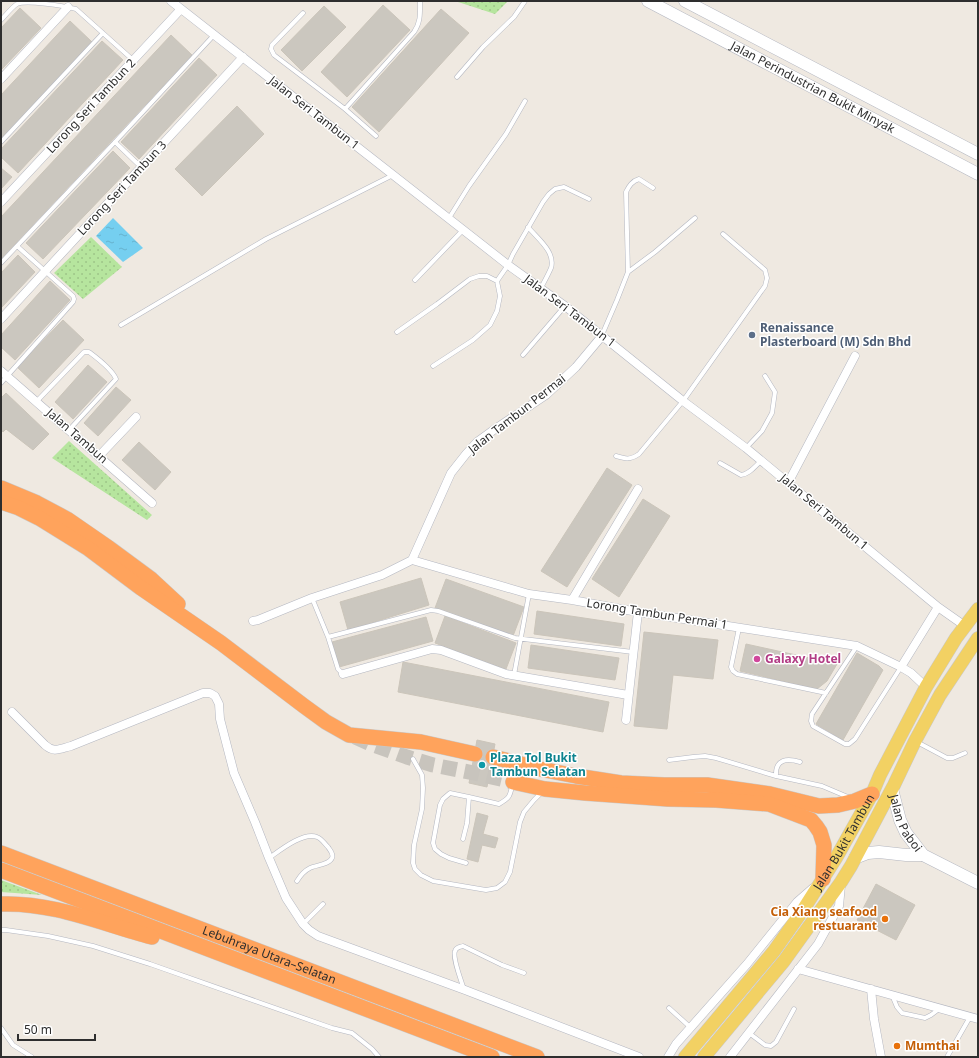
<svg xmlns="http://www.w3.org/2000/svg" width="979" height="1058" font-family="'Noto Sans',sans-serif">
<style>
.grass{fill:url(#grass-dots)}
.water{fill:url(#water-ripples)}
.building{fill:#cbc7bf;stroke:#cbc5ba}
.lines{fill:none;stroke-linecap:round;stroke-linejoin:round}
.highway-tunnel{stroke:#c8c4bd;stroke-width:15;stroke-dasharray:15 8;stroke-linecap:butt}
.lane-casing{stroke:#b4b7c1;stroke-width:5}
.street-casing{stroke:#b4b7c1;stroke-width:9}
.secondary-casing{stroke:#b4b7c1;stroke-width:13}
.primary-casing{stroke:#c9c9c9;stroke-width:14}
.highway-casing{stroke:#c9c9c9;stroke-width:16}
.lane{stroke:#fff;stroke-width:4}
.street{stroke:#fff;stroke-width:8}
.secondary{stroke:#fff;stroke-width:12}
.primary{stroke:#f2d163;stroke-width:13}
.highway{stroke:#ffa35c;stroke-width:15}
.service-dot{fill:#5c6f8a;stroke:#fff;stroke-width:1.5}
.hotel-dot{fill:#d1479c;stroke:#fff;stroke-width:1.5}
.culture-dot{fill:#0f9aa8;stroke:#fff;stroke-width:1.5}
.food-dot{fill:#e8710a;stroke:#fff;stroke-width:1.5}
.labels{text-anchor:middle;stroke-width:3;stroke-linejoin:round;paint-order:stroke}
.street-label{font-size:12px;fill:#2e2e2e;stroke:#fff}
.service-label{font-size:12px;font-weight:bold;fill:#4e5e75;stroke:#fff;text-anchor:start}
.hotel-label{font-size:12px;font-weight:bold;fill:#b23c85;stroke:#fff;text-anchor:start}
.culture-label{font-size:12px;font-weight:bold;fill:#0d838f;stroke:#fff;text-anchor:start}
.food-label{font-size:12px;font-weight:bold;fill:#c56008;stroke:#fff;text-anchor:end}
</style>
<defs>
<pattern id="grass-dots" width="8" height="8" patternUnits="userSpaceOnUse"><rect width="8" height="8" fill="#b6e59e"/><path d="M2 2h.1M6 6h.1" fill="none" stroke="#9dc588" stroke-width="1.8" stroke-linecap="round"/></pattern>
<pattern id="water-ripples" width="26" height="14" patternUnits="userSpaceOnUse"><rect width="26" height="14" fill="#75cff0"/><path d="M2 4q2-2 4 0t4 0M15 11q2-2 4 0t4 0" fill="none" stroke="#66b2ce"/></pattern>
</defs>
<rect width="100%" height="100%" fill="#efe9e1"/>
<path class="grass" d="M455 1H508L495 14Z
M91 237 122 267 83 299 54 273Z
M69 441 152 515 147 520 52 458Z
M1 880 42 895 1 892Z"/>
<path class="water" d="M113 218 143 248 123 262 96 236Z"/>
<path class="building" d="M383 5 410 30 347 97 321 72Z
M324 6 346 27 302 71 281 50Z
M20 8 41 28 1 70V28Z
M441 9 469 33 379 132 352 107Z
M70 21 92 42 1 139V95Z
M171 35 192 55 1 259V217Z
M102 41 123 60 18 173 1 157V149Z
M199 58 217 75 139 159 121 142Z
M237 106 264 134 202 196 175 169Z
M113 151 130 168 43 259 26 243Z
M1 168 12 177 1 189Z
M18 255 35 272 1 308V273Z
M50 281 70 300 15 360 1 347V335Z
M63 320 84 340 39 388 17 367Z
M88 365 107 382 73 419 55 402Z
M116 387 131 400 98 436 84 423Z
M6 393 49 434 33 450 6 429 3 432 1 430V398Z
M139 442 171 472 155 490 122 460Z
M607 468 632 485 567 587 541 571Z
M643 499 670 516 619 597 592 579Z
M421 578 429 605 348 630 340 602Z
M446 579 524 607 513 636 435 608Z
M537 611 624 624 621 646 534 634Z
M445 616 516 643 506 669 435 643Z
M426 617 433 641 339 667 332 642Z
M644 632 718 640 713 679 673 675 667 729 634 726Z
M746 644 837 664 827 681 817 689 740 671Z
M531 645 619 658 615 680 528 668Z
M857 653 879 666 883 670 843 740 816 724Z
M403 662 609 702 603 732 398 692Z
M477 740 495 744 487 787 469 783Z
M477 813 488 816 483 834 498 838 495 848 482 845 478 862 467 859Z
M876 884 915 905 896 940 857 920Z"/>
<g class="lines">
<path class="highway-tunnel" d="M355 737 371 744 407 757 433 765 479 774 513 782"/>
<g class="lane-casing">
<path id="lane" d="M303 13 272 45 271 49 274 55 345 109
M1 20C6 15 11 8 17 4 27 0 64 6 76 9L133 60
M457 77 483 47 514 17 525 1
M376 136 345 109 414 32C421 22 420 13 420 1
M1 142 103 33
M115 142 141 167
M449 218 469 186 506 134 525 101
M528 227C537 238 556 252 551 268 548 275 544 282 541 288
M1 263 115 142 214 35
M628 272 655 252 695 218
M415 280 463 230
M121 325 266 239 393 175
M397 332 437 304 470 279 479 276H487L497 281
M602 335 617 300 628 272 626 192C629 186 632 181 639 179L653 188
M523 355 565 306
M433 366 473 340 490 325 497 311 500 296 497 281 508 265 513 254 543 202 549 194 555 189 564 187 589 199
M1 383 73 302 74 299 73 296 17 246
M37 401 84 352H89C97 358 112 369 116 379L69 430
M746 448 762 431 772 413 775 392 765 376
M616 456C626 459 630 460 639 454L683 401 765 286 767 278 765 270 723 234
M720 463 741 475C750 474 755 466 761 461
M312 598 328 637 338 669 343 674
M739 628 731 667 733 671 737 674 826 693
M328 637 431 610 438 611 515 638 633 652
M857 646 812 714 811 721 813 726 845 744H849L855 739 901 667
M514 675 529 594
M917 742 947 758H953L965 753
M413 759 422 775 423 788 422 809 414 845 413 863 415 869 421 875 433 881 486 890 497 888 505 882 510 872 520 822 524 812 534 800 542 792
M669 760 693 757 705 756 716 758 776 776
M800 762C787 758 775 759 776 776L822 786 848 797
M463 839 467 823 469 797 499 804C509 798 510 797 512 786
M269 858C279 851 304 831 317 837 322 839 324 843 328 847 330 850 334 854 332 858 329 865 316 865 310 868 304 871 300 876 297 881
M466 863 449 858 441 854 435 849 433 843 440 805 443 799 450 793 469 797
M303 924 323 904
M1 930H6L48 936 93 946 150 964 332 1028 352 1033 372 1049 379 1057
M464 990C462 982 452 958 455 951 456 947 460 947 463 946L502 965 524 973
M892 995 897 1007 902 1013 925 1018 931 1015 939 1009
M669 1008 690 1027
M1 1028 13 1045 32 1057
M749 1033 765 1045 771 1046 776 1042 794 1009
M947 1057 970 1017"/>
</g>
<g class="street-casing">
<path id="street" d="M171 1 508 265 565 306 683 401 746 448 938 607 965 626
M1 79 68 7
M1 202 181 9
M1 319 243 57
M1 371 152 503
M99 456 136 417
M788 483 855 356
M412 560 529 594 572 600 638 612 857 646 901 667 911 673 926 687
M572 600 638 489
M253 621 258 620 312 598 382 575 412 560 451 473 466 454 477 442 495 429 546 395 576 367 602 336
M901 667 938 607
M343 674 432 649 441 650 506 674 628 695
M12 712 45 745C54 753 59 749 71 746L203 693H210L215 696 219 704 220 719 234 773 255 822 269 858 286 898 303 924 309 930 318 936 465 990 639 1057
M626 720 638 612
M798 969 978 1019
M871 989 874 1019 881 1057
M668 1057 676 1044 747 964 797 902 813 888
M730 1057 818 944 839 906 841 885"/>
</g>
<g class="secondary-casing">
<g id="secondary">
<path id="s1" d="M648 1 978 174"/>
<path d="M685 1 978 154"/>
<path id="s2" d="M892 789 900 820 906 833 923 855 978 883"/>
<path d="M855 858 868 853 879 852 906 855H923"/>
</g>
</g>
<g class="primary-casing">
<g id="primary">
<path id="s3" d="M685 1057 774 951 803 910 836 858 872 794 880 775 926 687 956 638 978 609"/>
<path d="M704 1057 784 961 841 882 851 866 894 785 915 741 940 695 978 638"/>
</g>
</g>
<g class="highway-casing">
<g id="highway">
<path d="M1 488 37 503 67 519 109 548 151 579 178 604"/>
<path d="M1 502 19 508 39 518 89 549 141 588 221 643 304 706 326 722 349 735 421 742 475 754"/>
<path d="M493 757 540 769 576 776 621 783 664 785H707L770 794 819 806 838 805 855 801 872 794"/>
<path d="M513 782 545 789 585 793 668 799 716 800 769 804 811 820 816 826 820 832 824 845 823 879"/>
<path id="s4" d="M1 853 537 1057"/>
<path d="M1 870 492 1057"/>
<path d="M1 904C54 902 102 924 152 937"/>
</g>
</g>
<use href="#lane" class="lane"/>
<use href="#street" class="street"/>
<use href="#secondary" class="secondary"/>
<use href="#primary" class="primary"/>
<use href="#highway" class="highway"/>
</g>
<circle class="service-dot" cx="752" cy="335" r="4"/>
<circle class="hotel-dot" cx="757" cy="659" r="4"/>
<circle class="culture-dot" cx="482" cy="765" r="4"/>
<g class="food-dot">
<circle cx="885" cy="919" r="4"/>
<circle cx="897" cy="1046" r="4"/>
</g>
<g class="labels">
<g class="street-label">
<text dy="4" stroke="none"><textPath href="#s1" startOffset="186">Jalan Perindustrian Bukit Minyak</textPath></text>
<text transform="translate(91 106) rotate(-47)" y="4">Lorong Seri Tambun 2</text>
<text transform="translate(314 113) rotate(38)" y="4">Jalan Seri Tambun 1</text>
<text transform="translate(122 188) rotate(-47)" y="4">Lorong Seri Tambun 3</text>
<text transform="translate(570 311) rotate(37)" y="4">Jalan Seri Tambun 1</text>
<text transform="translate(517 414) rotate(-38)" y="4">Jalan Tambun Permai</text>
<text transform="translate(77 436) rotate(41)" y="4">Jalan Tambun</text>
<text transform="translate(824 512) rotate(40)" y="4">Jalan Seri Tambun 1</text>
<text transform="translate(657 614) rotate(9)" y="4">Lorong Tambun Permai 1</text>
<text dy="4" stroke="none"><textPath href="#s2" startOffset="37">Jalan Paboi</textPath></text>
<text dy="4" stroke="none"><textPath href="#s3" startOffset="268">Jalan Bukit Tambun</textPath></text>
<text dy="4" stroke="none"><textPath href="#s4" startOffset="287">Lebuhraya Utara–Selatan</textPath></text>
</g>
<g class="service-label">
<text x="760" y="332">Renaissance<tspan x="760" dy="14">Plasterboard (M) Sdn Bhd</tspan></text>
</g>
<g class="hotel-label">
<text x="765" y="663">Galaxy Hotel</text>
</g>
<g class="culture-label">
<text x="490" y="762">Plaza Tol Bukit<tspan x="490" dy="14">Tambun Selatan</tspan></text>
</g>
<g class="food-label">
<text x="877" y="916">Cia Xiang seafood<tspan x="877" dy="14">restuarant</tspan></text>
<text x="905" y="1050" text-anchor="start">Mumthai</text>
</g>
</g>
<rect width="979" height="1058" fill="none" stroke="#2e2e2e" stroke-width="4"/>
<path d="M18 1034v6h77v-6" fill="none" stroke="#2e2e2e" stroke-width="2"/>
<text x="24" y="1034" font-size="12" fill="#2e2e2e" stroke="#ffffff" stroke-width="3" paint-order="stroke">50 m</text>
</svg>
